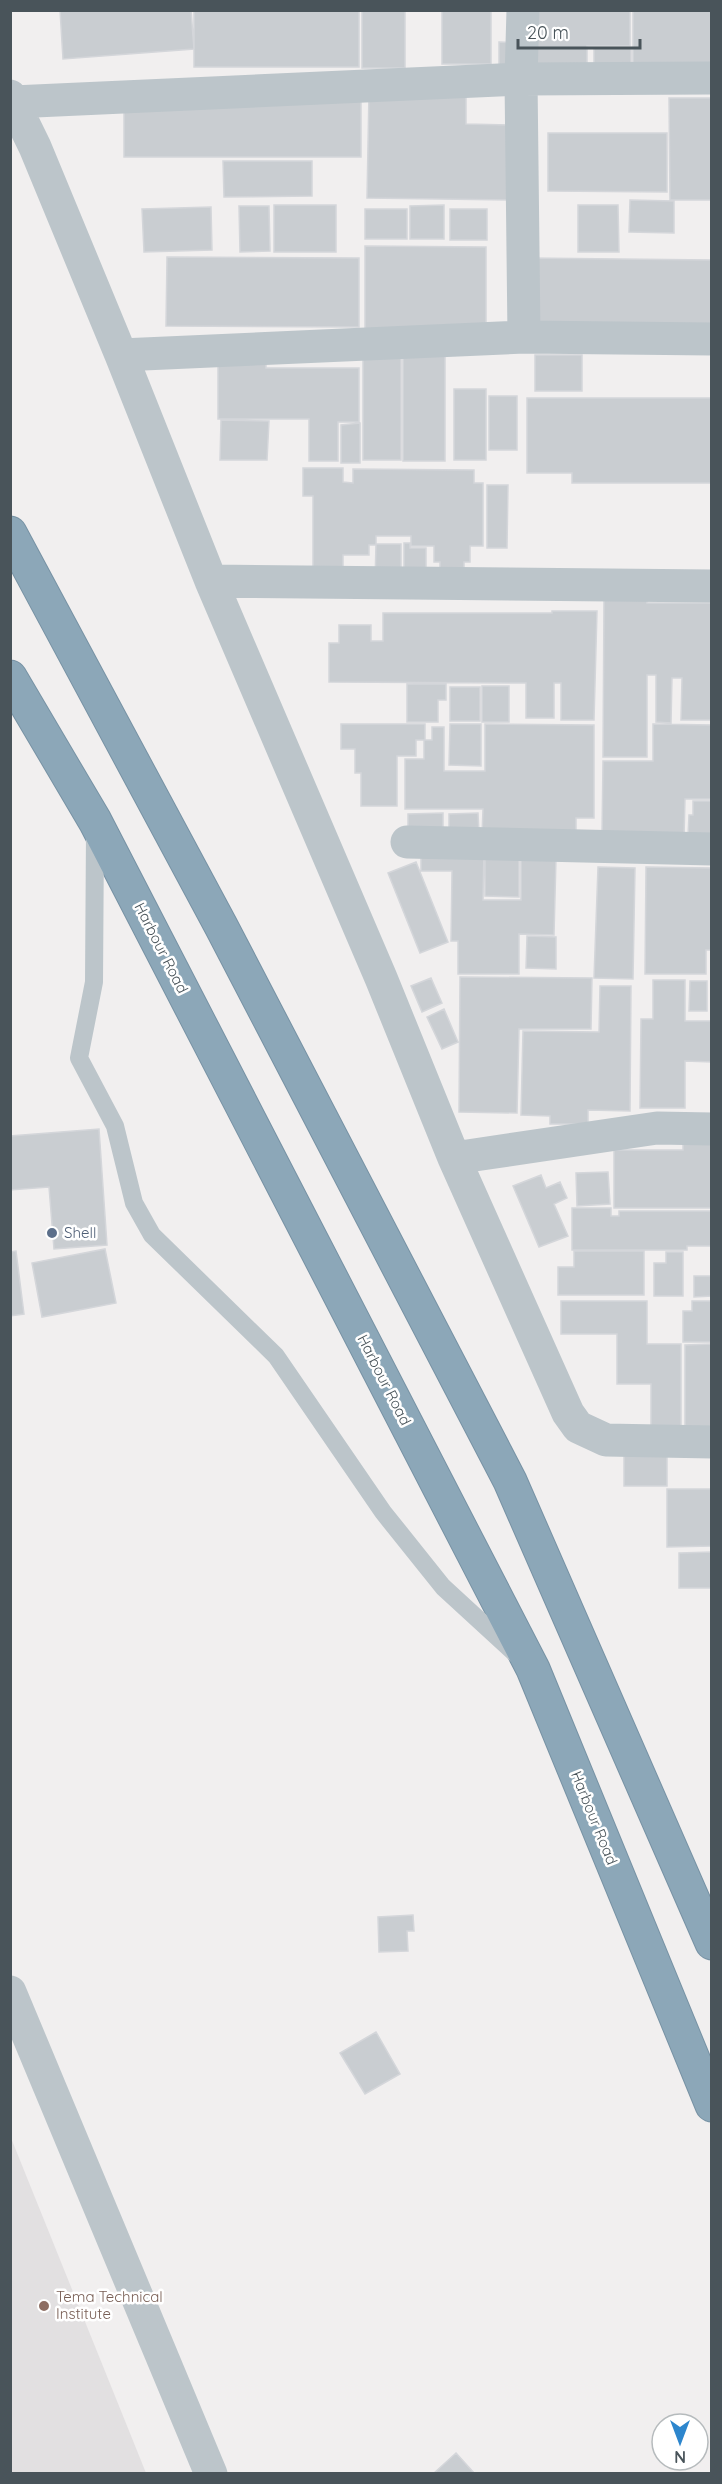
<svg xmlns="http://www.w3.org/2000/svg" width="722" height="2484" font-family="Quicksand,sans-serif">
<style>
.education{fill:#e2e0e1}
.building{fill:#c9cdd1;stroke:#d4d6da;stroke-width:1.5}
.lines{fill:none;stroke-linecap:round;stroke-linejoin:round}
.highway-casing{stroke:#7792a4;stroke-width:35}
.lane{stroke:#bcc5ca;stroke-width:18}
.street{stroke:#bcc5ca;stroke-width:33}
.highway{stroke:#8ca7b8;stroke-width:33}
.service-dot{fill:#5c6f8a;stroke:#fff;stroke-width:2}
.education-dot{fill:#8d6e63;stroke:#fff;stroke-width:2}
.labels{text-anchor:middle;stroke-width:5;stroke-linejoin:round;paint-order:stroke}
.street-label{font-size:15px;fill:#49545a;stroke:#fff}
.service-label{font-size:15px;fill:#4e5e75;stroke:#fff;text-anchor:start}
.education-label{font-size:15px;fill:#785e54;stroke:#fff;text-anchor:start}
</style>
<rect width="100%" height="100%" fill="#f1efef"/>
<path class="education" d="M11 2138 146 2473H11Z"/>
<path class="building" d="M60 10H191L194 49 63 59Z
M194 10H359V67H194Z
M362 10H405V68H362Z
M442 10H491V64H442Z
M533 10H630V46H587V74H533Z
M633 10H712V68H633Z
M499 42 519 43V68H499Z
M594 48H631V67H594Z
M369 92 466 93V124L512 125 511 200 367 198Z
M669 98H712V200H670Z
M361 101V157H124V102Z
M548 133H667V192L548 191Z
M223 161H312V196L224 197Z
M630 200 674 201V233L629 232Z
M274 205H336V252H274Z
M444 205V239H410V206Z
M578 205H618L619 252H578Z
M239 206H269L270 251 240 252Z
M211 207 212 250 144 252 142 209Z
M365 209H407V239H365Z
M450 209H487V240H450Z
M365 246 486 247V334L365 333Z
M167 257 359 258V327L166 326Z
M527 258 712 260V325L527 323Z
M363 350H401V460H363Z
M403 350H445V461H403Z
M218 354H266V368H359V422H338V461H309V419H218Z
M535 355H582V391H535Z
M454 389H486V460H454Z
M489 396H517V450H489Z
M527 398H712V483H572V473H527Z
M221 420 269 421 267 460H220Z
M360 423V463H341V425Z
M303 468H343V482L353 483V469L474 470V483H483V546H470V562H464V581H440V562H434V546H411V536H376V545H369V555H343V577H313V496H303Z
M487 485H508L507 548H487Z
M404 543H410V548H426V579H404Z
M376 544H401V582H375Z
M604 597H647V603H712V720H681L682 678H672L671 723 656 722V675H647V757H603Z
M552 611H597L594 720H561V683H554V718H526V683L329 682V643H339V625H371V641H383V613H552Z
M407 684H446V700H438V722H407Z
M482 686H509V722H482Z
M450 687H480V721H450Z
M341 724H425V740H416V756H397V806H361V773H355V749H341Z
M450 724H481V766L449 765Z
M485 724 594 725V818H576V837L482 835 483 809H405V759H424V740H432V727H444V771H485Z
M653 724 712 725V799H685L684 837 602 835 603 761H653Z
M693 801H712V836H688L689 815H693Z
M443 813V839H408V814Z
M478 813 479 833H449V814Z
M421 847 484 849 483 900H521V857L556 858 554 935 519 934V974H458V941H451L452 871H421Z
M485 857H519V897L485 896Z
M416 862 448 942 420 953 388 873Z
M598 867 635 868 633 979 594 978Z
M646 867 712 868V950H706V974H645Z
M527 936 556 937V969L526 968Z
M460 977 592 978 591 1029H519L517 1113 459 1112Z
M431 978 442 1003 422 1012 411 986Z
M653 980H685V1021H712V1062L685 1061V1108H640L641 1019H653Z
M690 981H707V1011H689Z
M600 986H631L630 1111 588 1110V1124H550V1116L521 1115 523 1031 599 1032Z
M444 1009 458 1042 442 1049 427 1017Z
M99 1129 107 1245 54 1249 49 1187 10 1190V1136Z
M683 1134H712V1208H614V1150H683Z
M608 1172 610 1204 577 1206 576 1173Z
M541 1175 546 1188 560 1182 567 1198 554 1204 568 1236 539 1247 513 1186Z
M572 1208H611V1216H619V1211H712V1246H687V1250H572Z
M105 1249 116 1303 42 1317 32 1263Z
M16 1251 24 1314 10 1316V1252Z
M574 1251H644V1295H558V1267H574Z
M666 1252H683V1296H654V1263H666Z
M694 1276H712V1296L694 1297Z
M561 1301H647V1344H681V1430H651V1384H617V1334H561Z
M692 1301H712V1342H683V1311H692Z
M712 1344V1431H685V1345Z
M624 1453H667V1486H624Z
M667 1489H712V1546L667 1547Z
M712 1552V1588H679V1553Z
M413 1915 414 1931H407L408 1951 379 1952 378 1917Z
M376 2032 400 2074 365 2094 340 2053Z
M456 2453 475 2474H433Z"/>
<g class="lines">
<g class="highway-casing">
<path id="highway" d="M10 533 221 926 510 1481 712 1943
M10 677 95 821 533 1669 712 2105"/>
</g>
<path class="lane" d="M95 832 94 982 79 1058 115 1126 134 1203 152 1235 276 1356 383 1512 443 1587 516 1654"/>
<path class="street" d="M523 10 521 79 524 337
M10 96 35 147 121 355 211 581 381 978 454 1158 657 1128 712 1129
M13 102 521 79 712 78
M121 355 524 337 712 339
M211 581 712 586
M407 842 712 849
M454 1158 568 1413 578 1427 606 1440 712 1442
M10 1992 211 2474"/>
<use href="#highway" class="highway"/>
</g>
<circle class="service-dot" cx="52" cy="1233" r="6"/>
<circle class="education-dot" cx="44" cy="2306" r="6"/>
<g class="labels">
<g class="street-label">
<text transform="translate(161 948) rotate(63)" y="5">Harbour Road</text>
<text transform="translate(384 1380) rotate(63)" y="5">Harbour Road</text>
<text transform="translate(594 1818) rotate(68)" y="5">Harbour Road</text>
</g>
<g class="service-label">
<text x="64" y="1238">Shell</text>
</g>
<g class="education-label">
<text x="56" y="2302">Tema Technical<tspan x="56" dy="17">Institute</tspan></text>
</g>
</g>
<rect width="722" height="2484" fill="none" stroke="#49545a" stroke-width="24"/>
<g transform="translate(680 2442) rotate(180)"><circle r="28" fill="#ffffff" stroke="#b6bbbd" stroke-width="1.5"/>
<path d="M0-4.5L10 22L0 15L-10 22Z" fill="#2d86cd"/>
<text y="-9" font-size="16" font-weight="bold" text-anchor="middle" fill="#49545a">N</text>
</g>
<path d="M518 39v9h122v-9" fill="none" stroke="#49545a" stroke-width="3"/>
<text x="527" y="39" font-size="18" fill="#49545a" stroke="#ffffff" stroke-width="4.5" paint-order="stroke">20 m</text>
</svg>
